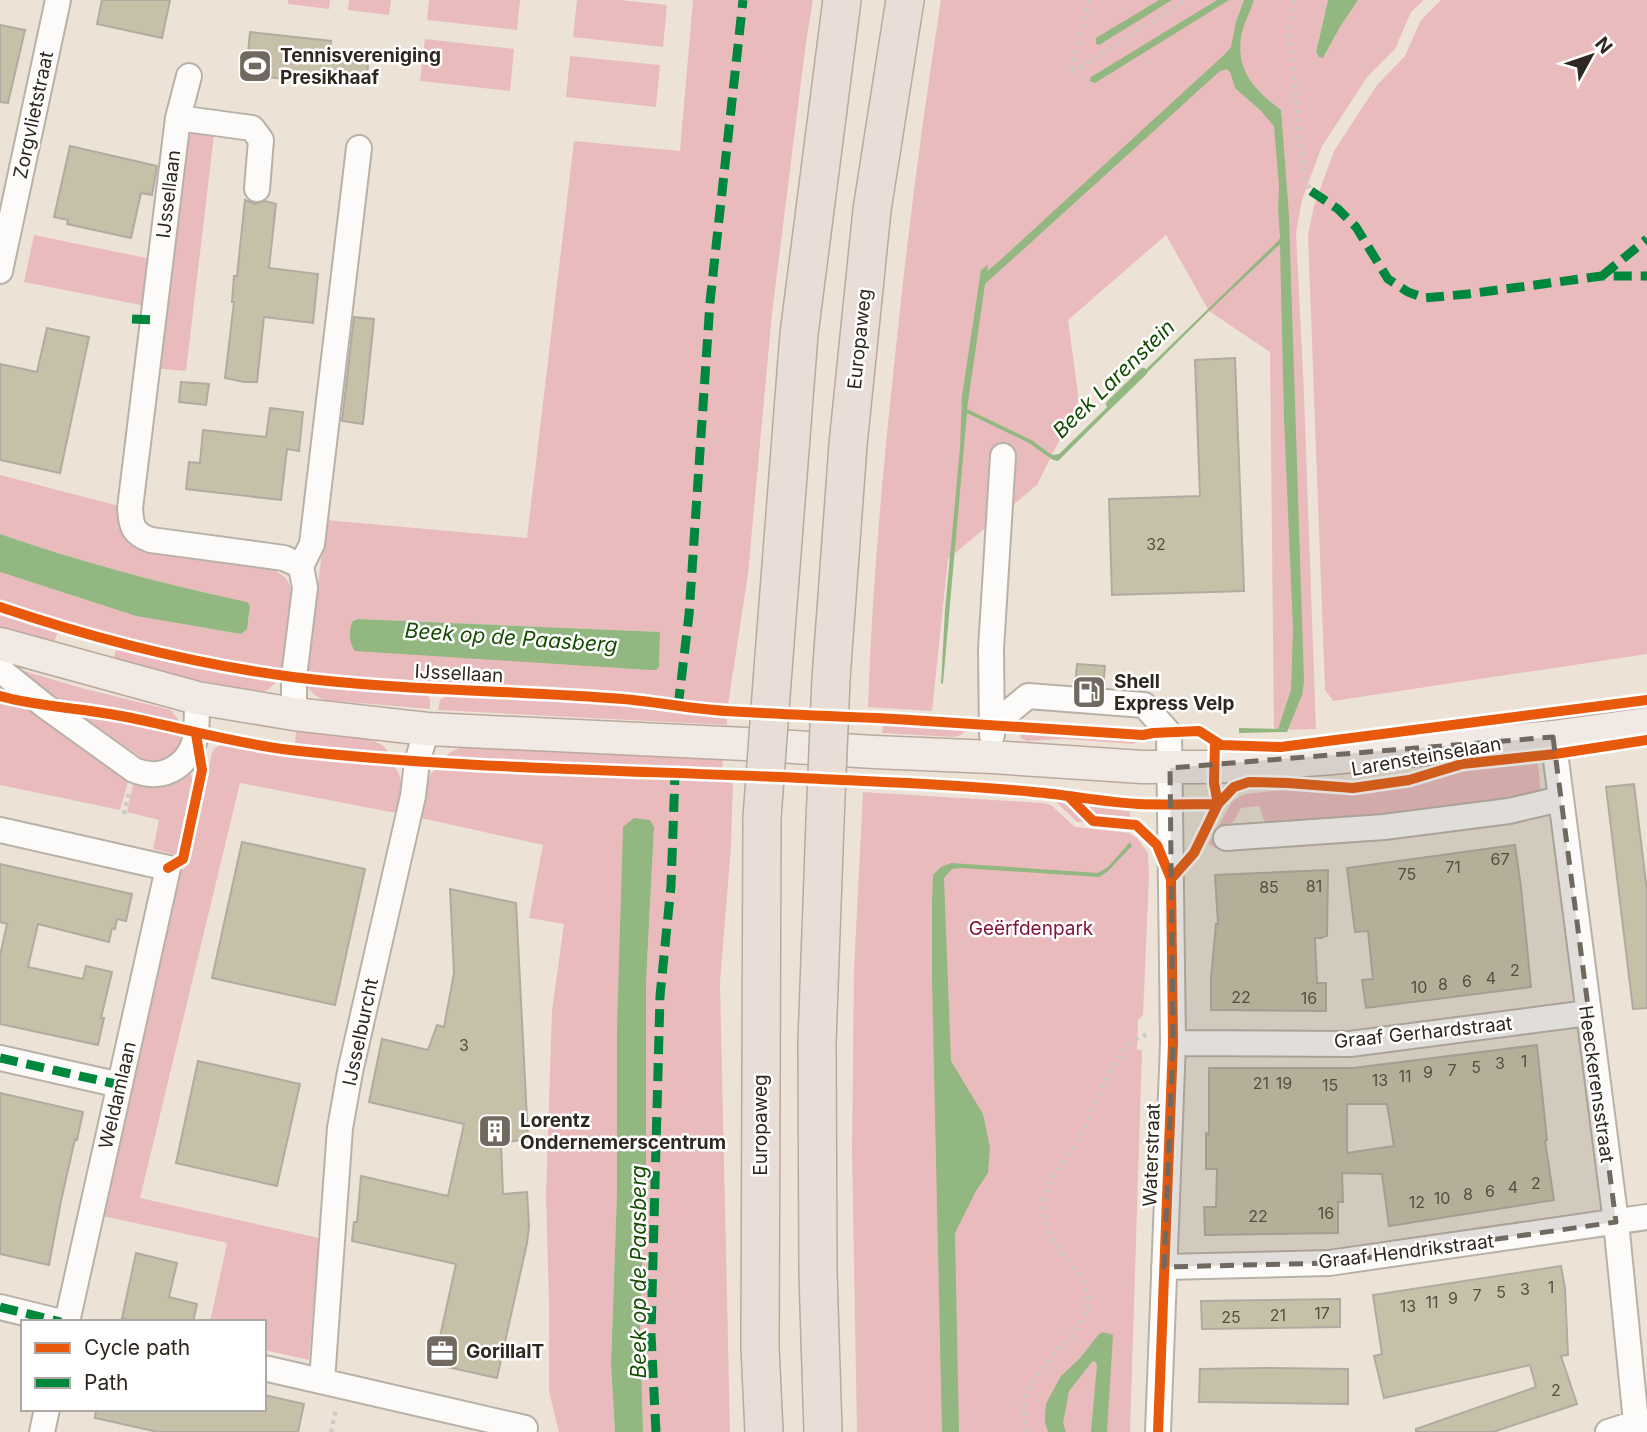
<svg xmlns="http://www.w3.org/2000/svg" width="1647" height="1432" font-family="Inter,sans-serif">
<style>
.green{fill:#eabbbd;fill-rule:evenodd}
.water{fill:#92b781;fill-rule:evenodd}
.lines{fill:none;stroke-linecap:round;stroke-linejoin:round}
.stream{stroke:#92b781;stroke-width:8}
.building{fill:#c6c0a8;stroke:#b0aba1;stroke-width:2;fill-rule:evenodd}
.minor-casing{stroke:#b8b1a7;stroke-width:28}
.major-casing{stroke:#baa99e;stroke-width:35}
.highway-casing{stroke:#baa99e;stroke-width:40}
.path{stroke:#ccc9c6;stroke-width:4.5;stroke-dasharray:3.5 5;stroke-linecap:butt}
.minor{stroke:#fcfbf9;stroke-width:24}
.major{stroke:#f1e9e4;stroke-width:32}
.highway{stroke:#e9ddd7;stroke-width:37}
.highway-bridge-casing{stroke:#baa99e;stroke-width:40;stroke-linecap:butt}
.highway-bridge{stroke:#e9ddd7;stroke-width:37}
.quiet{stroke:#00873e;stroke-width:9;stroke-dasharray:18 9;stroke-linecap:butt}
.cycleway-casing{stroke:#fff;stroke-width:15}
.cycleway{stroke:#e8590c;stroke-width:10}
.marked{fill:#71695f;fill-opacity:0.2;stroke:#71695f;stroke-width:5;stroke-dasharray:14 9;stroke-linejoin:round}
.labels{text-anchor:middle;stroke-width:5;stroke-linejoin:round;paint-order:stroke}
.number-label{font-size:16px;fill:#554e41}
.poi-label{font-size:19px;font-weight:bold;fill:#2f281f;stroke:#fff;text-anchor:start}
.street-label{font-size:19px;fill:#2f281f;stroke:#fff}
.park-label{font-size:19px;fill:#851338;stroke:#fff}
.water-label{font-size:21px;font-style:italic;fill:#154c00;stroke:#fff}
</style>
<rect width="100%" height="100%" fill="#ece3d6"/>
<path class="green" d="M288 0H330L329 9 288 4Z
M349 0H391L389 15 348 10Z
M429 0H520L517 30 427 20Z
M577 0H620L667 5 663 47 573 37Z
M693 0H813L806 42 772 313 748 574 728 705C694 703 661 696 627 694 520 685 414 685 307 673L326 520 527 538 574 141 680 151ZM358 619 660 632 659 667 353 621Z
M941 0H1328L1316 52 1323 58 1340 27 1358 0H1424L1411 12 1395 49 1368 76 1322 146 1302 200 1296 233 1304 394 1316 729 1274 730 1270 352 1209 311 1166 235 1068 320 1079 401 1037 485 948 559 932 711 868 707C872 587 883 467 896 347 908 231 923 115 941 0Z
M1441 0H1647V654L1333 701 1325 690 1308 235 1314 206 1334 151 1377 85 1405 56 1421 20Z
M425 39 514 49 510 91 420 81Z
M570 56 660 65 656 107 566 97Z
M197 132 214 135 186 371 153 368 188 135Z
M34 235 151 259 146 306 24 282Z
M0 475 123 507 120 529 135 544 270 568C285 576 291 579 291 597L281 670 144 643 64 621 0 601V572L136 616 241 634C251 625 249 614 247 602 163 584 81 562 0 534Z
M0 613 58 632 53 644 0 628Z
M116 649 208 669 275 680 276 682 268 690 260 692 180 677 113 661Z
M17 669 85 689 171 710 179 721 177 723 106 707 59 702Z
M308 684 427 695 430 699V709L325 700C317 697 311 694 307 685Z
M446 696 610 704 700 715 727 716V725L438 710 440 700Z
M0 702 34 710 128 782 120 810 0 785Z
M83 717 100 718 179 735 181 738C175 756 163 762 145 760L83 718Z
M883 725 961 728 964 732 959 736 952 737 882 733Z
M1024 729 1133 737 1136 738V742L1134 744 1064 739 1027 741 1021 738 1020 734Z
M296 731 370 739 382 745 388 751 386 753 295 744Z
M220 745 284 754 392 765C407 777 399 796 396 813L240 783 140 1198 319 1238 309 1360 264 1350V1322H210L227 1243 103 1216 179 875C181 869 186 868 188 862L212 753 215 748Z
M473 745 723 759 722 768H636L449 758 446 756C453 749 463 747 473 745Z
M1532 760 1538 764 1541 793 1540 794 1360 819 1269 825 1264 820 1259 806 1241 808 1234 821 1222 830 1221 848H1215L1208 844 1232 802 1239 797 1247 794 1303 787 1339 792 1407 785 1444 770Z
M439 768 628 778 733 780 731 846 720 982 730 1432H643L640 1320 646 1161V983L654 827 617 1029V1192L611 1364 615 1432H559L549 1391V1304L546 1194 552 1011 564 924 529 918 543 845 421 818 429 778 431 773Z
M191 773 193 782 178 854 176 855 153 849 159 820 127 812 133 785C156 790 173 787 191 773Z
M863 792 1043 803 1051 805 1075 827 1129 833 1137 838 1148 853 1149 875 1143 1015 1138 1020 1137 1050H1142L1130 1432H857L852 1149 854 970Z
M1053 799C1070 803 1080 816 1095 822H1077Z
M1084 804 1130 809V820C1115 820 1094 820 1083 807Z"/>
<path class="water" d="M1159 0H1172L1099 45 1096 44V38Z
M1217 0H1229L1095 83 1090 81 1091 77Z
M1244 0H1254C1250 12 1243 25 1241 37 1236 72 1256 91 1281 110L1289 216 1304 682 1302 695 1287 732 1239 733V728L1278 729 1291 690 1293 629 1284 417 1280 245 1278 246 1207 313 1058 461 1053 460 1029 443 967 413 943 683 941 684 945 610 960 448 962 396 981 270 988 265 987 271 997 263 1225 54 1231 47 1236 22ZM1227 69 1230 72 1235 88 1260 110 1274 126 1279 186 1278 209 1280 237 1279 240 1059 454 1052 455 1033 441 967 409 985 284 1220 71Z
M1328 0H1358L1340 27 1323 58 1319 57 1316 52Z
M0 534C81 562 163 584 247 602L250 606 247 629 241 634 136 616 0 572Z
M358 619 660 632 659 667 656 670H650L355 651C349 643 348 630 353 621Z
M634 818 650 820 654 827 646 983V1161L640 1320 643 1432H615L611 1364 617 1192V1029L623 827Z
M1130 842 1132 846 1107 872 1099 877 961 868 952 869 944 878 951 1061 983 1114 990 1147 988 1173 976 1191 955 1233 959 1432H942L932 978V902L933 875 941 867 951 863 1098 873 1108 867Z
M1103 1332 1113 1335 1107 1432H1091L1097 1365 1095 1361 1092 1362 1069 1391 1063 1423 1066 1432H1048L1045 1423V1414L1046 1404 1049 1398 1061 1376 1080 1358 1099 1334Z"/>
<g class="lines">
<path class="stream" d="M1110 404 1143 372"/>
</g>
<path class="building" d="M102 0H170L162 38 97 24Z
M0 25 25 30 8 103 0 102Z
M250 32 331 41 330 53 369 56 366 83 327 81V83L246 75Z
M70 146 157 166 152 195 141 193 131 238 67 224 68 220 54 217Z
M245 200 255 204 265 201 276 204 269 268 318 274 313 323 264 317 257 382H244L225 378 234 302H232L234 276H237Z
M354 317 374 319 363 424 342 421Z
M47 328 89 337 60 473 0 460V364L37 372Z
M1235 358 1244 591 1112 595 1109 499 1200 496 1195 360Z
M181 382 209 384 206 405 179 402Z
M270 408 303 412 299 451 287 449 281 500 186 489 189 462 200 463 203 430 266 437Z
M1077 664 1105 666 1103 687 1075 685Z
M1634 784 1647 891V1008L1633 1009 1606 787Z
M242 842 365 869 335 1005 212 978Z
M1515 845 1521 887 1531 987 1366 1008 1362 980 1373 979 1368 931 1355 932 1347 868Z
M0 864 132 894 126 921 117 919 115 929 112 928 109 942 38 924 28 967 83 979 86 966 112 972 101 1018H104L98 1045 0 1024V956L7 924 0 922Z
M1328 870 1327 936 1322 937V938H1315L1317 983H1326V1011L1211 1010V978L1216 924H1218L1215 875Z
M450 889 516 903 528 1139 501 1143 503 1194 527 1192 529 1227 527 1243 497 1378 434 1364 456 1264 352 1241 354 1222H357L361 1176 448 1196 464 1124 369 1102 382 1039 428 1050 437 1025 444 1027 454 973Z
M1537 1045 1547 1140 1545 1141 1554 1200 1389 1226 1382 1174 1342 1173 1343 1202H1338V1233L1205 1235 1204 1207H1216L1217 1169H1206V1133L1209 1134V1068H1353ZM1347 1104H1387L1394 1146 1347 1153Z
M198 1061 300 1084 277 1186 176 1163Z
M0 1093 83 1112 77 1140 75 1139 61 1201 49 1265 0 1254Z
M136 1253 177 1263 169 1297 197 1304 193 1322H139L122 1318Z
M1561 1266 1565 1288 1568 1355 1561 1356 1577 1404 1493 1432H1416V1429L1536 1387 1530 1365 1384 1398 1374 1356 1382 1354 1373 1295Z
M1340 1299V1327L1202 1329 1201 1301Z
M1264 1368 1348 1369V1404L1199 1402 1200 1369Z
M264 1395 304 1404 298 1432H158L95 1418 96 1409H264Z"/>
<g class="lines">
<g class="minor-casing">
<path id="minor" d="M189 76 178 118 130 508C131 526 133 534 151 540L284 558 301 566 305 588 294 677V714
M178 118 252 128 261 140 257 189
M0 271 58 0
M301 566 312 544 359 148
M0 667 4 673 45 706 134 770C164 783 192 764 196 733 197 721 197 710 197 698
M992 726 1028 696 1144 705 1169 733 1173 1043 1158 1432
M992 735 991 649 1003 456
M1553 737 1616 1222 1637 1432
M0 830 168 868 67 1322
M1226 838 1384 827 1509 811 1560 799
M1173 1043 1350 1044 1588 1013
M0 1058 120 1085
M1164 1267 1329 1263 1647 1217
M0 1307 61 1322
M264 1368 525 1428
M322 1381 340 1128 350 1072 413 796 417 762 427 729
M42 1432 47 1409
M1608 1432 1636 1423"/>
</g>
<g class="major-casing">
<path id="major" d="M0 644 197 698 294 714 427 729 745 744 874 752 992 757 1142 767H1215L1332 758 1553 737 1647 724"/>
</g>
<g class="highway-casing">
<path id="highway" d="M773 669 799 334 842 0
M831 679 848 445 872 210 905 0
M762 818 760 1347 764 1432
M823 1432 818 1273 817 1042 825 822"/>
</g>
<path class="path" d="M1089 0 1071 73 1186 0
M1293 0 1289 33 1304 177 1311 191
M124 814 129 792
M331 1432 336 1409
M1027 1432C1014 1384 1048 1366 1074 1333 1079 1326 1085 1318 1087 1310 1093 1283 1069 1266 1056 1245 1050 1235 1045 1222 1044 1211 1043 1203 1045 1196 1047 1190 1054 1171 1071 1154 1081 1136 1095 1107 1104 1076 1124 1051 1131 1041 1138 1037 1149 1034"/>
<use href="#minor" class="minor"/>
<use href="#major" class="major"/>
<use href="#highway" class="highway"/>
<g class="highway-bridge-casing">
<path id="highway-bridge" d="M762 818 773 669
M825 822 831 679"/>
</g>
<use href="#highway-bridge" class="highway-bridge"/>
<path class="quiet" d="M1311 191 1338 209 1356 227 1388 279 1408 292 1424 298 1468 294 1602 276H1647
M1602 276 1647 239
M132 319 153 320
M678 707 689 615 710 302 743 0
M0 1058 120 1085
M0 1307 61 1322
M656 1432 651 1334 660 996 671 886 675 774"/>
<g class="cycleway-casing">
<path id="cycleway" d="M0 607C95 639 193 664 293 677 402 691 513 690 623 699 657 702 692 709 726 711 777 714 827 716 877 718 966 723 1055 730 1143 735L1153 733 1199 731 1221 745 1281 747 1647 700
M0 696C40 707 81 708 121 716 178 727 233 743 290 750 460 769 630 770 800 778 878 782 957 784 1034 792 1069 795 1103 802 1138 804 1165 805 1191 804 1218 804L1234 787 1249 782 1288 783 1353 788 1409 780 1462 764 1555 754 1647 740
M1069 797 1093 821 1136 825 1157 845 1171 879 1173 1043 1158 1432
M168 868 183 859 202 770 196 734
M1171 879 1194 853 1218 804 1214 783 1215 742"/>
</g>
<use href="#cycleway" class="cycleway"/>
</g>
<path class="marked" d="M1553 737 1616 1222 1329 1263 1164 1267 1173 1043 1170 768Z"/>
<defs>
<g id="stadium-square" transform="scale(1.75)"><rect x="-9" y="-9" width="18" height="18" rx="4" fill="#71695f" stroke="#fff"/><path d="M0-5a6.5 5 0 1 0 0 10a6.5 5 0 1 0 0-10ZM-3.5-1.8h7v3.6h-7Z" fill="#fff"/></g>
<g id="fuel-square" transform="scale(1.75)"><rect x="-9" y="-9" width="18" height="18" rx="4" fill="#71695f" stroke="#fff"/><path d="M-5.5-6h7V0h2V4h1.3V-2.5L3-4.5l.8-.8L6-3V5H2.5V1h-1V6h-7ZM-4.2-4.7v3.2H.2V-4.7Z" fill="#fff"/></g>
<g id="building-square" transform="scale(1.75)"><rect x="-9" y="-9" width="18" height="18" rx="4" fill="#71695f" stroke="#fff"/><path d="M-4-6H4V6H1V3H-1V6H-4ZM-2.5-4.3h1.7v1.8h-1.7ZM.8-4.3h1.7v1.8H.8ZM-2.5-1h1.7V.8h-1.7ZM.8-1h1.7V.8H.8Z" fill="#fff"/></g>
<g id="office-square" transform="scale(1.75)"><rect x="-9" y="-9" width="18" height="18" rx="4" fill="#71695f" stroke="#fff"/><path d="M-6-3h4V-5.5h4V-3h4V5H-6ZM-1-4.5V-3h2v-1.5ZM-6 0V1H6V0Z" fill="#fff"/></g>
</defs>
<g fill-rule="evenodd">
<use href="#stadium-square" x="255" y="66"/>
<use href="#fuel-square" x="1089" y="692"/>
<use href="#building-square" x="495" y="1131"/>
<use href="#office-square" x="442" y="1351"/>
</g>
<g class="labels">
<g class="number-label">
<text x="1156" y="550">32</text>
<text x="1500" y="865">67</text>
<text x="1453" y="873">71</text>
<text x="1407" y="880">75</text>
<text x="1314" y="892">81</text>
<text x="1269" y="893">85</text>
<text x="1515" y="976">2</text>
<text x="1491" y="984">4</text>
<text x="1467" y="987">6</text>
<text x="1443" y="990">8</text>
<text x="1419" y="993">10</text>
<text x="1241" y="1003">22</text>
<text x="1309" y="1004">16</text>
<text x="464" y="1051">3</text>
<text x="1524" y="1067">1</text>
<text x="1500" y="1069">3</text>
<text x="1476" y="1073">5</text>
<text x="1452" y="1076">7</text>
<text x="1428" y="1078">9</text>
<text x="1405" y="1082">11</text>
<text x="1380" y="1086">13</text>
<text x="1261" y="1089">21</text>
<text x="1284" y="1089">19</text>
<text x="1330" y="1091">15</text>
<text x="1536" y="1189">2</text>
<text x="1513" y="1193">4</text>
<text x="1490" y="1197">6</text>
<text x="1468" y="1200">8</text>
<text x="1442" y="1204">10</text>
<text x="1417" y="1208">12</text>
<text x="1326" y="1219">16</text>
<text x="1258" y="1222">22</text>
<text x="1551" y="1293">1</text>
<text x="1525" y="1295">3</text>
<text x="1501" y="1298">5</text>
<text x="1477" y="1301">7</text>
<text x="1453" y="1304">9</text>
<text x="1432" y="1308">11</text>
<text x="1408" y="1312">13</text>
<text x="1322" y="1319">17</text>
<text x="1278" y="1321">21</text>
<text x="1231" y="1323">25</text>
<text x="1556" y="1396">2</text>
</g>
<g class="poi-label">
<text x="280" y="62">Tennisvereniging<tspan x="280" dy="22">Presikhaaf</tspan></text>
<text x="1114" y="688">Shell<tspan x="1114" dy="22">Express Velp</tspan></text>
<text x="520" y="1127">Lorentz<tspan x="520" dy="22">Ondernemerscentrum</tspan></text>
<text x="466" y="1358">GorillaIT</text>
</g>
<g class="street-label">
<text transform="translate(33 115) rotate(-78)" y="7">Zorgvlietstraat</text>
<text transform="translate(168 194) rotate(-83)" y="7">IJssellaan</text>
<text transform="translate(859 339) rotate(-84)" y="7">Europaweg</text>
<text transform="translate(459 673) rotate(3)" y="7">IJssellaan</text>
<text transform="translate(1426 756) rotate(-10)" y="7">Larensteinselaan</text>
<text transform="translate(360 1032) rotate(-78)" y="7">IJsselburcht</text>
<text transform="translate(1423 1032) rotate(-6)" y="7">Graaf Gerhardstraat</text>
<text transform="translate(1597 1084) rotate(82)" y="7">Heeckerensstraat</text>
<text transform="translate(117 1095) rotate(-77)" y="7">Weldamlaan</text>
<text transform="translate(760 1125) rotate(-90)" y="7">Europaweg</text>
<text transform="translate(1151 1155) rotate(-88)" y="7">Waterstraat</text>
<text transform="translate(1406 1251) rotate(-7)" y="7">Graaf Hendrikstraat</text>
</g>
<g class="park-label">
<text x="1031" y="935">Geërfdenpark</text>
</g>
<g class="water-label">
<text transform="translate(1114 379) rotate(-44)" y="7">Beek Larenstein</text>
<text transform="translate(511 638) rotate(4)" y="7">Beek op de Paasberg</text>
<text transform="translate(639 1272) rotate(-90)" y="7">Beek op de Paasberg</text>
</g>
</g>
<rect x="21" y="1320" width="245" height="91" fill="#ffffff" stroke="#aca9a5" stroke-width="2"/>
<rect x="35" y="1343" width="35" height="10" fill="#e8590c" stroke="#aca9a5" stroke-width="2"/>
<text x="84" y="1355" font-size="21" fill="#2f281f">Cycle path</text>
<rect x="35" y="1378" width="35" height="10" fill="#00873e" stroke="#aca9a5" stroke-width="2"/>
<text x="84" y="1390" font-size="21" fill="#2f281f">Path</text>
<g transform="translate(1591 56) rotate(50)" stroke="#ffffff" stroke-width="5" paint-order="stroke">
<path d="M0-5L12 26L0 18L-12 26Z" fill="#2f281f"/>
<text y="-10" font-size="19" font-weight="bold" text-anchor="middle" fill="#2f281f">N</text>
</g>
</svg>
